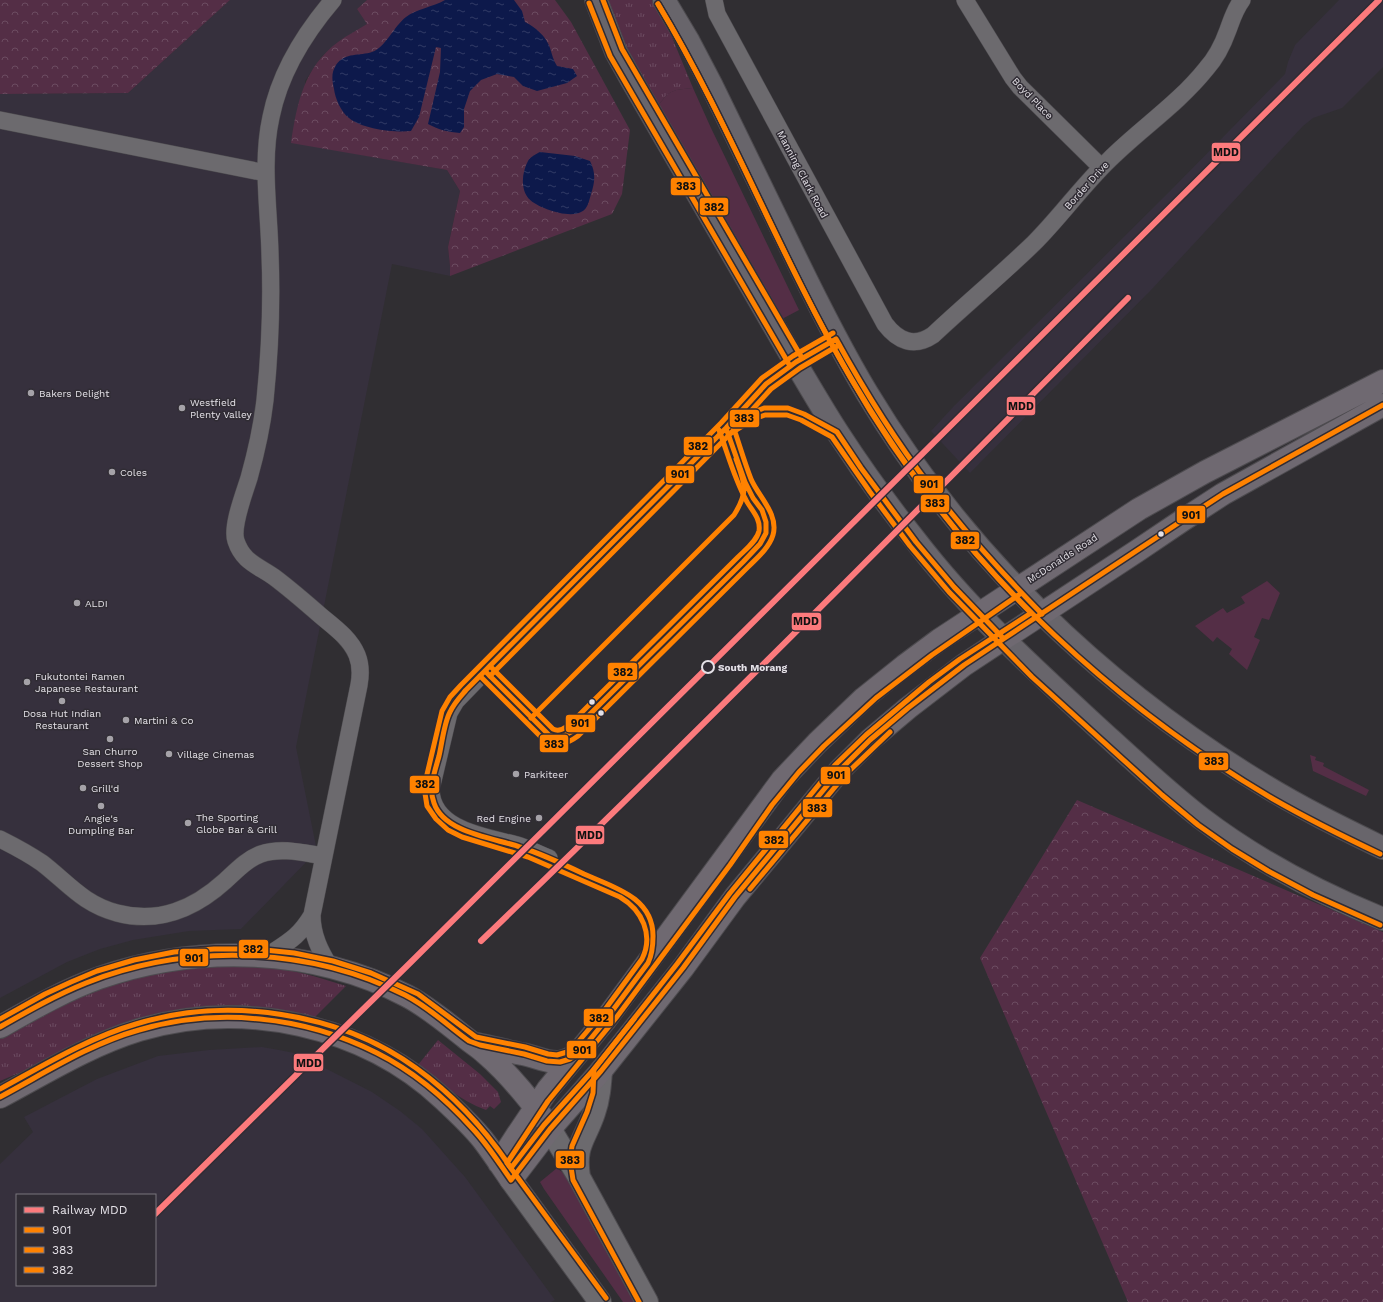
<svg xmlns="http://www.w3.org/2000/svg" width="1383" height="1302" font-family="'Work Sans',sans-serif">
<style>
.built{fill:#36303d;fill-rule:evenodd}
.grass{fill:url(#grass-tufts)}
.park{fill:url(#park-crowns)}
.garden{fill:#542e46}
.water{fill:url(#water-ripples)}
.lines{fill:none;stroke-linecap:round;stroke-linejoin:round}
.minor-casing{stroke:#4d4b4f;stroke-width:18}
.tertiary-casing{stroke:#4d4b4f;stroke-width:24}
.secondary-casing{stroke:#4d4b4f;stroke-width:24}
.primary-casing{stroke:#4d4b4f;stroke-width:24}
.minor{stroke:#6c6a6e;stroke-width:17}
.tertiary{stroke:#6c6a6e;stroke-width:22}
.secondary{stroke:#68656b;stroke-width:22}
.primary{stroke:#6f6971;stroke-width:22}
.bus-1-casing{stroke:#302c34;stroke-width:8}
.bus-2-casing{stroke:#302c34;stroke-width:8}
.bus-3-casing{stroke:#302c34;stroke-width:8}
.bus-1{stroke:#ff8200;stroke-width:5}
.bus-2{stroke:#ff8200;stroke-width:5}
.bus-3{stroke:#ff8200;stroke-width:5}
.rail-1-casing{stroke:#302c34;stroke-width:9}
.rail-1{stroke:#fc7a7c;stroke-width:6}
.poi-dot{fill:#a5a2a8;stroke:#302c34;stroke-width:1.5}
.bus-dot{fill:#e4e1e7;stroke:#302c34;stroke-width:1.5}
.stop-dot{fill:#302c34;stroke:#e4e1e7;stroke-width:2}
.labels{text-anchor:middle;stroke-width:3;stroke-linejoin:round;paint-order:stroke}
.street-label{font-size:10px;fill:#e4e1e7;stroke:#302c34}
.poi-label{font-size:10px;fill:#e4e1e7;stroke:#302c34;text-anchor:start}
.stop-label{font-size:10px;font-weight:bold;fill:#e4e1e7;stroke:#302c34;text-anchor:start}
.line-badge{stroke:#302c34;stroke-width:1.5}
.pale-badge-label{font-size:11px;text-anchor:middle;font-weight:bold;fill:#111}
</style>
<defs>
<pattern id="grass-tufts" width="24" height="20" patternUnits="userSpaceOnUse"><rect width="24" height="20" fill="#542e46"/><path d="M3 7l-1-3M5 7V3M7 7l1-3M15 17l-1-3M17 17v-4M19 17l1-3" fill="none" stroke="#6c4c61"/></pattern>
<pattern id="park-crowns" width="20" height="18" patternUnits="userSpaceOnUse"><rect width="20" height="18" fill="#542e46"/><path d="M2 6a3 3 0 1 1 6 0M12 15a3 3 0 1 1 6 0" fill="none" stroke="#6c4c61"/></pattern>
<pattern id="water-ripples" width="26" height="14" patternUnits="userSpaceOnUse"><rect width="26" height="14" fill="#0d194b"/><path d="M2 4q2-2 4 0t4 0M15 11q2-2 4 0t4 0" fill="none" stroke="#303a65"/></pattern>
</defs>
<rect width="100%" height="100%" fill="#302e32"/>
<path class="built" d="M230 0H367L357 9 368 24 338 42 322 56 305 81 307 145 447 170 460 191 448 247 450 266V276L392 264 296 747 317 851 241 929 189 931 133 940 100 949 67 962 0 998V94L128 93Z
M1339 0H1383V67L1342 108 1313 118 1303 126 1152 289 970 473 931 431 954 406 1170 191 1285 74 1288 62 1295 45Z
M262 1047 279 1050 294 1053 311 1061 372 1092 400 1111 422 1129 465 1177 555 1300 551 1302H0V1164L33 1132 24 1117 97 1079 158 1056 209 1050ZM17 1195H155V1285H17Z"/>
<path class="grass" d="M605 0H653L664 18 693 88C674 90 670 89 658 106L628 54Z
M207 966C224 966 242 966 259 967 289 968 318 977 346 986L314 1018 242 1008 33 1067 0 1081V1038L57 1007 90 992 149 974Z
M438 1040 480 1074 498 1092 501 1102 494 1109 490 1106 486 1110C459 1100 440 1083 418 1065Z"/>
<path class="park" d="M0 0H230L128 93 0 94Z
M367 0H555L571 22 630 130 622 194 612 214 450 276V266L448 247 460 191 447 170 291 143C297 103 304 67 338 42 347 35 358 30 367 24L357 9Z
M1077 800 1383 932V1302H1128L980 958Z"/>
<path class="garden" d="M693 88 711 128 799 310 782 319 658 106C670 89 673 90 693 88Z
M1267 581 1280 593 1269 620 1262 618 1254 637 1260 640 1247 670 1229 654 1232 649 1217 637 1213 642 1195 626 1223 608 1227 613 1245 603 1241 597Z
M1310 755 1316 757 1315 760 1324 763 1323 766 1369 790 1366 796 1313 771Z
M557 1168 562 1172 568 1180 636 1302H623L544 1189 540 1182Z"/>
<path class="water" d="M445 0H514L522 11 525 22C535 27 546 36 550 48 552 54 553 60 557 66L573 69 577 76 567 83 537 91 523 86 514 77 497 74 481 80 470 91 464 109V127L460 133C448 132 439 130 428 124L440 72 441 48 436 47 419 117 411 131C395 133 362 129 349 118 341 112 335 98 334 89 332 80 331 73 336 65 345 52 360 56 372 52 386 47 394 26 406 17 416 9 433 7 445 0Z
M540 152 575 156 590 161C596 173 595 182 591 194 589 201 588 209 581 212 569 219 538 208 529 199 520 189 522 172 528 161 530 157 536 154 540 152Z"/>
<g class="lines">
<g class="minor-casing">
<path id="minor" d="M714 0 717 14 885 324C898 341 914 348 933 335 966 304 1001 275 1034 243 1060 217 1082 186 1109 160 1140 129 1178 104 1206 69 1216 58 1223 44 1228 30 1232 19 1235 9 1242 0
M965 0 1013 78 1020 87 1101 167
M0 120 266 173
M485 671 456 701 449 713 431 789C431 830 486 837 517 845 528 848 538 854 549 858
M0 839C14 846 29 854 42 863 68 883 83 904 117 913 159 924 194 909 225 881 236 871 247 859 261 854 281 847 304 853 324 856
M267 956C288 942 299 937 312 915
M330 967C320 951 312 935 312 915L359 685C361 674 361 665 357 655 350 638 334 627 321 616 305 602 290 589 274 577 257 565 243 562 236 541 231 527 244 494 249 478 256 453 262 426 265 400 270 351 272 303 270 254 269 209 261 162 271 117 280 72 304 34 333 0"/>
</g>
<g class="tertiary-casing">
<path id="tertiary" d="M550 1129 579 1177 647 1302
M579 1177C574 1145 585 1140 594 1113 599 1099 600 1085 601 1071
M511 1180 600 1302"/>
</g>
<g class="secondary-casing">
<path id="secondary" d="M596 0 616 52 631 79C668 144 707 209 744 274 775 327 805 381 838 433 862 470 888 506 916 541 969 610 1033 668 1097 727 1131 758 1165 790 1201 818 1256 860 1319 893 1383 919
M664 0 689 42 711 84C736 136 762 188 787 240 812 292 837 343 867 393 964 554 1102 687 1262 784 1301 808 1342 828 1383 848"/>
</g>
<g class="primary-casing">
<path id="primary" d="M0 1027C32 1009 65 990 99 978 198 944 313 947 407 996 428 1007 448 1024 467 1039 473 1044 480 1048 486 1054 508 1073 526 1095 543 1118
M477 1044C492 1047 507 1051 522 1054 535 1056 546 1063 559 1062 565 1061 571 1058 576 1055
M0 1097C45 1073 90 1045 139 1030 243 999 364 1025 443 1099 457 1112 472 1126 483 1140 493 1153 502 1167 511 1180L550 1129 601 1071 683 968 735 897 840 770 870 740 908 708 964 665 1137 551 1183 520 1223 494 1383 405
M499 1163 517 1135 548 1089 606 1019 782 780 817 743 864 698 904 666 939 640 1139 509 1205 472 1383 381"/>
</g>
<use href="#minor" class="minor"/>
<use href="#tertiary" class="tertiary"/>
<use href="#secondary" class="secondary"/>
<use href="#primary" class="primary"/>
<g class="bus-1-casing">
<path id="bus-1" d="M836 339C864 390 894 439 930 486 964 531 1002 573 1042 614
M726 428 751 413 764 408H788L804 414 837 432 861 468 916 542 954 587 1003 638
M485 671 549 735C559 740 564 736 573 731L743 562 760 544 766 533V522L762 510 753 498 745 482 726 428
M531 718 734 515C749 491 745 484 736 459
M0 1027C28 1011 56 995 86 983 187 943 308 946 405 995 429 1007 448 1026 469 1041L480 1045 524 1054 547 1061 560 1062 570 1059 579 1053 601 1026 648 963C652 955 653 945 653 936 653 897 613 887 584 874 563 864 542 854 520 847 494 838 444 833 434 803 428 788 435 771 439 756 442 743 444 723 450 712 454 703 460 697 466 690L726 428 766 384 796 362 836 339
M0 1097C45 1073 89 1044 139 1030 217 1007 304 1016 377 1053 413 1071 446 1099 473 1129 488 1145 499 1163 511 1180L550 1129 601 1071 683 968 735 897 840 770 870 740 908 708 964 665 1183 520 1223 494 1383 405"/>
</g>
<g class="bus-2-casing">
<path id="bus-2" d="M589 3 610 56 790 366
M658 4C730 124 780 256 850 377 949 551 1100 697 1273 799 1308 819 1344 837 1380 854
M730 434 754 419 765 415H787L801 420 832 437 870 492 910 546 949 592 1032 677 1162 795 1198 825 1232 849 1268 871 1313 895 1380 925
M480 676 545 741C558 747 567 744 578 736L748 567C757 558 769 548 773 535 779 514 758 496 751 479 744 461 739 443 733 426
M490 676 731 433 771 389 800 368 839 345
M750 889 845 775 890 732
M634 1019 594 1069 593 1093 587 1112 572 1146 570 1160 573 1180 639 1302
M606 1298 507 1163 548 1101 616 1018 730 865 772 805 799 772 824 746 876 698 932 655 1020 594"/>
</g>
<g class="bus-3-casing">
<path id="bus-3" d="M603 0 622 49 802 358
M490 666 553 729C559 732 563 729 569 725L738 557C745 550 757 541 759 531 761 518 751 510 746 500 734 478 728 454 719 430
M0 1019 45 994 71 982 97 971 134 960 174 952 214 949H255L294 953 333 961 371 973 418 994 476 1037 525 1047 548 1054 557 1055 567 1052 573 1048 601 1015 642 959C654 935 642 910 620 897L528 857 462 837 448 830 436 819 427 806 424 787 442 711 450 697 461 685 721 423 762 378 793 356 833 333
M0 1089C44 1065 88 1038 136 1024 227 996 339 1012 416 1068 455 1096 485 1129 511 1168L544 1125 596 1067 677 964 730 893 835 765 866 735 929 682 960 659 1031 613C951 533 884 440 830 341 769 230 723 112 658 4"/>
</g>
<use href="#bus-1" class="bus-1"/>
<use href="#bus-2" class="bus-2"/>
<use href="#bus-3" class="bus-3"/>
<g class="rail-1-casing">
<path id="rail-1" d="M481 941C700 730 914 514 1128 298
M155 1214 410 963 1379 0"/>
</g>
<use href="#rail-1" class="rail-1"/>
</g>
<g class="poi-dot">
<circle cx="31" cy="393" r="4"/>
<circle cx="182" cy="408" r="4"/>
<circle cx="112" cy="472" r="4"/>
<circle cx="77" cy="603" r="4"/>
<circle cx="27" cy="682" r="4"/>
<circle cx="62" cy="701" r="4"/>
<circle cx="126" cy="720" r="4"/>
<circle cx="110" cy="739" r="4"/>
<circle cx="169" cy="754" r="4"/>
<circle cx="516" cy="774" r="4"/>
<circle cx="83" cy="788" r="4"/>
<circle cx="101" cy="806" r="4"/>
<circle cx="539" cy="818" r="4"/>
<circle cx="188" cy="823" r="4"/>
</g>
<g class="bus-dot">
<circle cx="1161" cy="534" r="3.5"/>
<circle cx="592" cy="702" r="3.5"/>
<circle cx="601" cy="713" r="3.5"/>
</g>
<circle class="stop-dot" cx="708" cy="667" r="6"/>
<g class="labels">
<g class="street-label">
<text transform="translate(1033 98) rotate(46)" y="4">Boyd Place</text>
<text transform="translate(803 174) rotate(62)" y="4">Manning Clark Road</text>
<text transform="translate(1086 185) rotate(-48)" y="4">Border Drive</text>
<text transform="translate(1062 558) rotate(-33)" y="4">McDonalds Road</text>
</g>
<g class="poi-label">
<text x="39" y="397">Bakers Delight</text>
<text x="190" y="406">Westfield<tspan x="190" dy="12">Plenty Valley</tspan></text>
<text x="120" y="476">Coles</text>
<text x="85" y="607">ALDI</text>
<text x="35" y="680">Fukutontei Ramen<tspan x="35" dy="12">Japanese Restaurant</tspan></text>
<text x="62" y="717" text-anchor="middle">Dosa Hut Indian<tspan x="62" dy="12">Restaurant</tspan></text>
<text x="134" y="724">Martini &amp; Co</text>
<text x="110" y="755" text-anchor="middle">San Churro<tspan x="110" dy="12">Dessert Shop</tspan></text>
<text x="177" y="758">Village Cinemas</text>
<text x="524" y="778">Parkiteer</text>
<text x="91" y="792">Grill'd</text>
<text x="196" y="821">The Sporting<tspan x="196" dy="12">Globe Bar &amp; Grill</tspan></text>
<text x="101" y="822" text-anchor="middle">Angie's<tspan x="101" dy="12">Dumpling Bar</tspan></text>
<text x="531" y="822" text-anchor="end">Red Engine</text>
</g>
<g class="stop-label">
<text x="718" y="671">South Morang</text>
</g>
</g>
<g class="line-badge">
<rect x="1211" y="142" width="30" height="20" rx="4" fill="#fc7a7c"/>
<rect x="670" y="177" width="31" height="19" rx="4" fill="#ff8200"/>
<rect x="699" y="197" width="30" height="19" rx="4" fill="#ff8200"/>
<rect x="1006" y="396" width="30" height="20" rx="4" fill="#fc7a7c"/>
<rect x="729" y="409" width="31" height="19" rx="4" fill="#ff8200"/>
<rect x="683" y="436" width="30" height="20" rx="4" fill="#ff8200"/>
<rect x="665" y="465" width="30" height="19" rx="4" fill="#ff8200"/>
<rect x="913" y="475" width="31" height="19" rx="4" fill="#ff8200"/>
<rect x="920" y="494" width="30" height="19" rx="4" fill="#ff8200"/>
<rect x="1176" y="505" width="30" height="19" rx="4" fill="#ff8200"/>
<rect x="950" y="531" width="30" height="19" rx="4" fill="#ff8200"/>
<rect x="791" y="612" width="31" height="19" rx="4" fill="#fc7a7c"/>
<rect x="607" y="662" width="31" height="19" rx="4" fill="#ff8200"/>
<rect x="565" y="714" width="31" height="19" rx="4" fill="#ff8200"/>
<rect x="539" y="734" width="30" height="19" rx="4" fill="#ff8200"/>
<rect x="1198" y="752" width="31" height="19" rx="4" fill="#ff8200"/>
<rect x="820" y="766" width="31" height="19" rx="4" fill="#ff8200"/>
<rect x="409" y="775" width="31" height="19" rx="4" fill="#ff8200"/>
<rect x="802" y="798" width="31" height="20" rx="4" fill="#ff8200"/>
<rect x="575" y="825" width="30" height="20" rx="4" fill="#fc7a7c"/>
<rect x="758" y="830" width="31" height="19" rx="4" fill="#ff8200"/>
<rect x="238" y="939" width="31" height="20" rx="4" fill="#ff8200"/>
<rect x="179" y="948" width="30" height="19" rx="4" fill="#ff8200"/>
<rect x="583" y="1008" width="31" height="19" rx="4" fill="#ff8200"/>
<rect x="566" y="1040" width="31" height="19" rx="4" fill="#ff8200"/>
<rect x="293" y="1053" width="31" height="19" rx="4" fill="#fc7a7c"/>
<rect x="555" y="1150" width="30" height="19" rx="4" fill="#ff8200"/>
</g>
<g class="pale-badge-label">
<text x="1226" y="156">MDD</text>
<text x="686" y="190">383</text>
<text x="714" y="211">382</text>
<text x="1021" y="410">MDD</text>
<text x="744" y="422">383</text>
<text x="698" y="450">382</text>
<text x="680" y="478">901</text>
<text x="929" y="488">901</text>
<text x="935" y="507">383</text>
<text x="1191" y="519">901</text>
<text x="965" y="544">382</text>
<text x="806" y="625">MDD</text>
<text x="623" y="676">382</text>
<text x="580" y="727">901</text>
<text x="554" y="748">383</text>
<text x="1214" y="765">383</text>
<text x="836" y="779">901</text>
<text x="425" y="788">382</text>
<text x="817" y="812">383</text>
<text x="590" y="839">MDD</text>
<text x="774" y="844">382</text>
<text x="253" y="953">382</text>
<text x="194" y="962">901</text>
<text x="599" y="1022">382</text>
<text x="582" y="1054">901</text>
<text x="309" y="1067">MDD</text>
<text x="570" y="1164">383</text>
</g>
<rect x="16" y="1194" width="140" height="92" fill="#302c34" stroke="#78747c"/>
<rect x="24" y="1207" width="20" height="6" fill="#fc7a7c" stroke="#78747c"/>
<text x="52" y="1214" font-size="12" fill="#e4e1e7">Railway MDD</text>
<rect x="24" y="1227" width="20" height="6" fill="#ff8200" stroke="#78747c"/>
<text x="52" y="1234" font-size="12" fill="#e4e1e7">901</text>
<rect x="24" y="1247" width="20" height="6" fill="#ff8200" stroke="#78747c"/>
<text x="52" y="1254" font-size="12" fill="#e4e1e7">383</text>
<rect x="24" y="1267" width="20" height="6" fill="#ff8200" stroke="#78747c"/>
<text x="52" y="1274" font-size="12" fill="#e4e1e7">382</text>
</svg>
